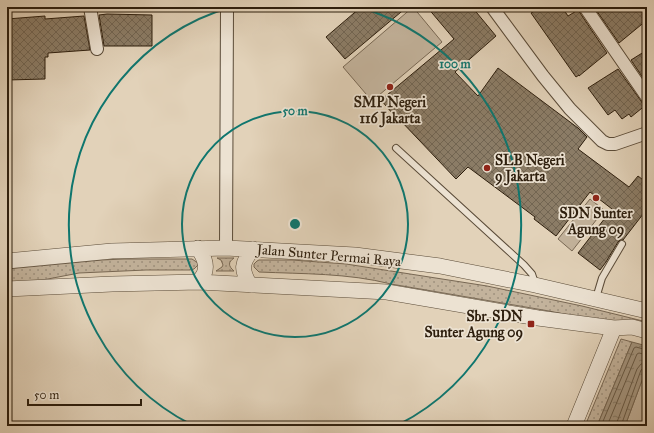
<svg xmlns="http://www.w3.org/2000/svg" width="654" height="433" font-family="'IM FELL Great Primer',serif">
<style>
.grass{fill:url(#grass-dots);stroke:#786854}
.pitch{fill:#c3b39c;stroke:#786854}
.water{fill:url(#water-ripples);stroke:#746551}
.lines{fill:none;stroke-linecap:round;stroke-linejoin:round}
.shore{stroke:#685a46;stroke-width:1}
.building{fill:url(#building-cross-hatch);stroke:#2d1e0d}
.service-casing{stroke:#5a4b38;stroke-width:8}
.minor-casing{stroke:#5a4b38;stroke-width:14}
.tertiary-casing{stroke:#5a4b38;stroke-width:16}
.service{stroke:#ece2d2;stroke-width:6}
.minor{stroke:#ece2d2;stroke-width:12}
.tertiary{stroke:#ece2d2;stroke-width:15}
.ring{fill:none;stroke:#0f766e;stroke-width:2}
.poi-dot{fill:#8f2418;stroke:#ece2d2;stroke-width:1.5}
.labels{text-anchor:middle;stroke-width:3.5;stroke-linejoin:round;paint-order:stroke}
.poi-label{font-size:14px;font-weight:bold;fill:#2d1e0d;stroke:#ece2d2}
.street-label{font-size:14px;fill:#2d1e0d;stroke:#ece2d2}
.centre{fill:#0f766e;stroke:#ece2d2;stroke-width:2}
.ring-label{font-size:12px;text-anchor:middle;font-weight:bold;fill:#0f766e;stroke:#ece2d2;stroke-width:3.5;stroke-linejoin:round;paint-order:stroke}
</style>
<defs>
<pattern id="grass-dots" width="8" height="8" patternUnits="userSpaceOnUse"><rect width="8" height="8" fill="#c3b39c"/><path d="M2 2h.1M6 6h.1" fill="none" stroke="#9f917e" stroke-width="1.8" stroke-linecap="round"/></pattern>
<pattern id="water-ripples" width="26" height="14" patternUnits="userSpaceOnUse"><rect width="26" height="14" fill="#a4957f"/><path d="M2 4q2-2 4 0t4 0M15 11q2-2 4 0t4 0" fill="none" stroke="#867966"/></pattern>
<pattern id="building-cross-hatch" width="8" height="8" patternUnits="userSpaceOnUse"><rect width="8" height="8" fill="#8b7c66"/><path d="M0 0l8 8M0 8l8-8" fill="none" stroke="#726552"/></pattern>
</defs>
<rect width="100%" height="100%" fill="#e2d2b9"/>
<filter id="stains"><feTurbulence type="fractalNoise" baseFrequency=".005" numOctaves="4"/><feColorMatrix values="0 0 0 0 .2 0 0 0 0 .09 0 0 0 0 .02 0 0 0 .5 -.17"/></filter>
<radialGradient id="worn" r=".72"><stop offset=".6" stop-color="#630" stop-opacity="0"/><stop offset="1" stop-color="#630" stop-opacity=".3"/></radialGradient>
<path class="grass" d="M217 258H234C228 262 228 266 234 271H216L222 267 223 265 221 260Z
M124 259H192L198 263V265L194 269 190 270H146L79 273 27 283H7V269L102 260Z
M259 260H292L346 264 487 286 582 306 647 322V331L549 311 391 284C348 273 303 274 259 272L254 267V264L257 261Z
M621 339 632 342 597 426H585Z"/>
<path class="pitch" d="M413 7 442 42 372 101 343 67Z
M590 199 604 210 572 251 558 239Z
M647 367V426H625Z"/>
<path class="water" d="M632 342 647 346V367L625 426H597Z"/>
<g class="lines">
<path class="shore" d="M601 426 634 348 636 347 647 350
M607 426 637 354 639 353 647 355
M617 426V422L637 369 641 364 647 363
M622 426V423L641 370 644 368H647"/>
</g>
<path class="building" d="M361 7H407L345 59 326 37Z
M427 7H472L496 36 455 72 478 96 498 68 578 128 587 137 578 149 629 187 638 176 647 183V209L623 240H620L618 242 606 262 600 270 578 253 612 209 590 192 556 236 534 219 535 217 468 167 456 179 399 119 398 120 381 100 454 39Z
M530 7H562L568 16 578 10 607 53 579 76V75L576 77 531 13 533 12Z
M594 7H647V20L619 43Z
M107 14 152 15V46H104L99 15Z
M45 16V19L84 16 90 50 48 53V57H45V79L7 80V19Z
M647 50V84L631 60Z
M618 69 641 101 643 104H647L631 117 629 114 622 119 615 110 608 115 588 88Z"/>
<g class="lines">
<g class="service-casing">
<path id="service" d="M396 148 524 265 532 274 535 283
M596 298 602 278 622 244"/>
</g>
<g class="minor-casing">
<path id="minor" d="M90 7 97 49
M492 7 543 76 570 109 602 141 608 144H615L647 133
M585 7 647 97
M226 248 227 7"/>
</g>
<g class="tertiary-casing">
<path id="tertiary" d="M198 248C203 256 208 264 204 274 203 276 200 280 199 282
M7 261 112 251 226 248 355 255 440 266 535 285 647 311
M250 285C241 270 241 263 253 249
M7 289 112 284 199 282 387 292 538 318 614 328 632 327 647 331
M574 426 614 328"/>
</g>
<use href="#service" class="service"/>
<use href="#minor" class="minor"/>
<use href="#tertiary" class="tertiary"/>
</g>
<g class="ring">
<circle cx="295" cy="224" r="113"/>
<path d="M192 425A226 226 0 0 1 231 7M359 7A226 226 0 0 1 398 425"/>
</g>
<g class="poi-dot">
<circle cx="390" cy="87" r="4"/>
<circle cx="487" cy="168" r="4"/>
<circle cx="596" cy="198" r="4"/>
<rect x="527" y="320" width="8" height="8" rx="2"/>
</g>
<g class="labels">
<g class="poi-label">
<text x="390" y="107">SMP Negeri<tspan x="390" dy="16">116 Jakarta</tspan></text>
<text x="495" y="165" text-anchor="start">SLB Negeri<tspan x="495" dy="16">9 Jakarta</tspan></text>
<text x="596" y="218">SDN Sunter<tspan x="596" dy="16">Agung 09</tspan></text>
<text x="523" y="321" text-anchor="end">Sbr. SDN<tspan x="523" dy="16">Sunter Agung 09</tspan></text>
</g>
<g class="street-label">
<text transform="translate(329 255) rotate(5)" y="5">Jalan Sunter Permai Raya</text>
</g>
</g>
<circle cx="295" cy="224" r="6" class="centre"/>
<g class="ring-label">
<text x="455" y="68">100 m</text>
<text x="295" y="115">50 m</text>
</g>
<rect width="654" height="433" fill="none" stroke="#e2d2b9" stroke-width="24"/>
<rect x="8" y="8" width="638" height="417" fill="none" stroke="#2d1e0d" stroke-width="2"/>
<rect x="12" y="12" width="630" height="409" fill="none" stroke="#2d1e0d"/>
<path d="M28 399v6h113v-6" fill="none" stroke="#2d1e0d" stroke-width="2"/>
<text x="34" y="399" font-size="12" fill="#2d1e0d" stroke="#ece2d2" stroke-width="3" paint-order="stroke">50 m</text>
<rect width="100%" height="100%" filter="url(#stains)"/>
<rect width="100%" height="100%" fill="url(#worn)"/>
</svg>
